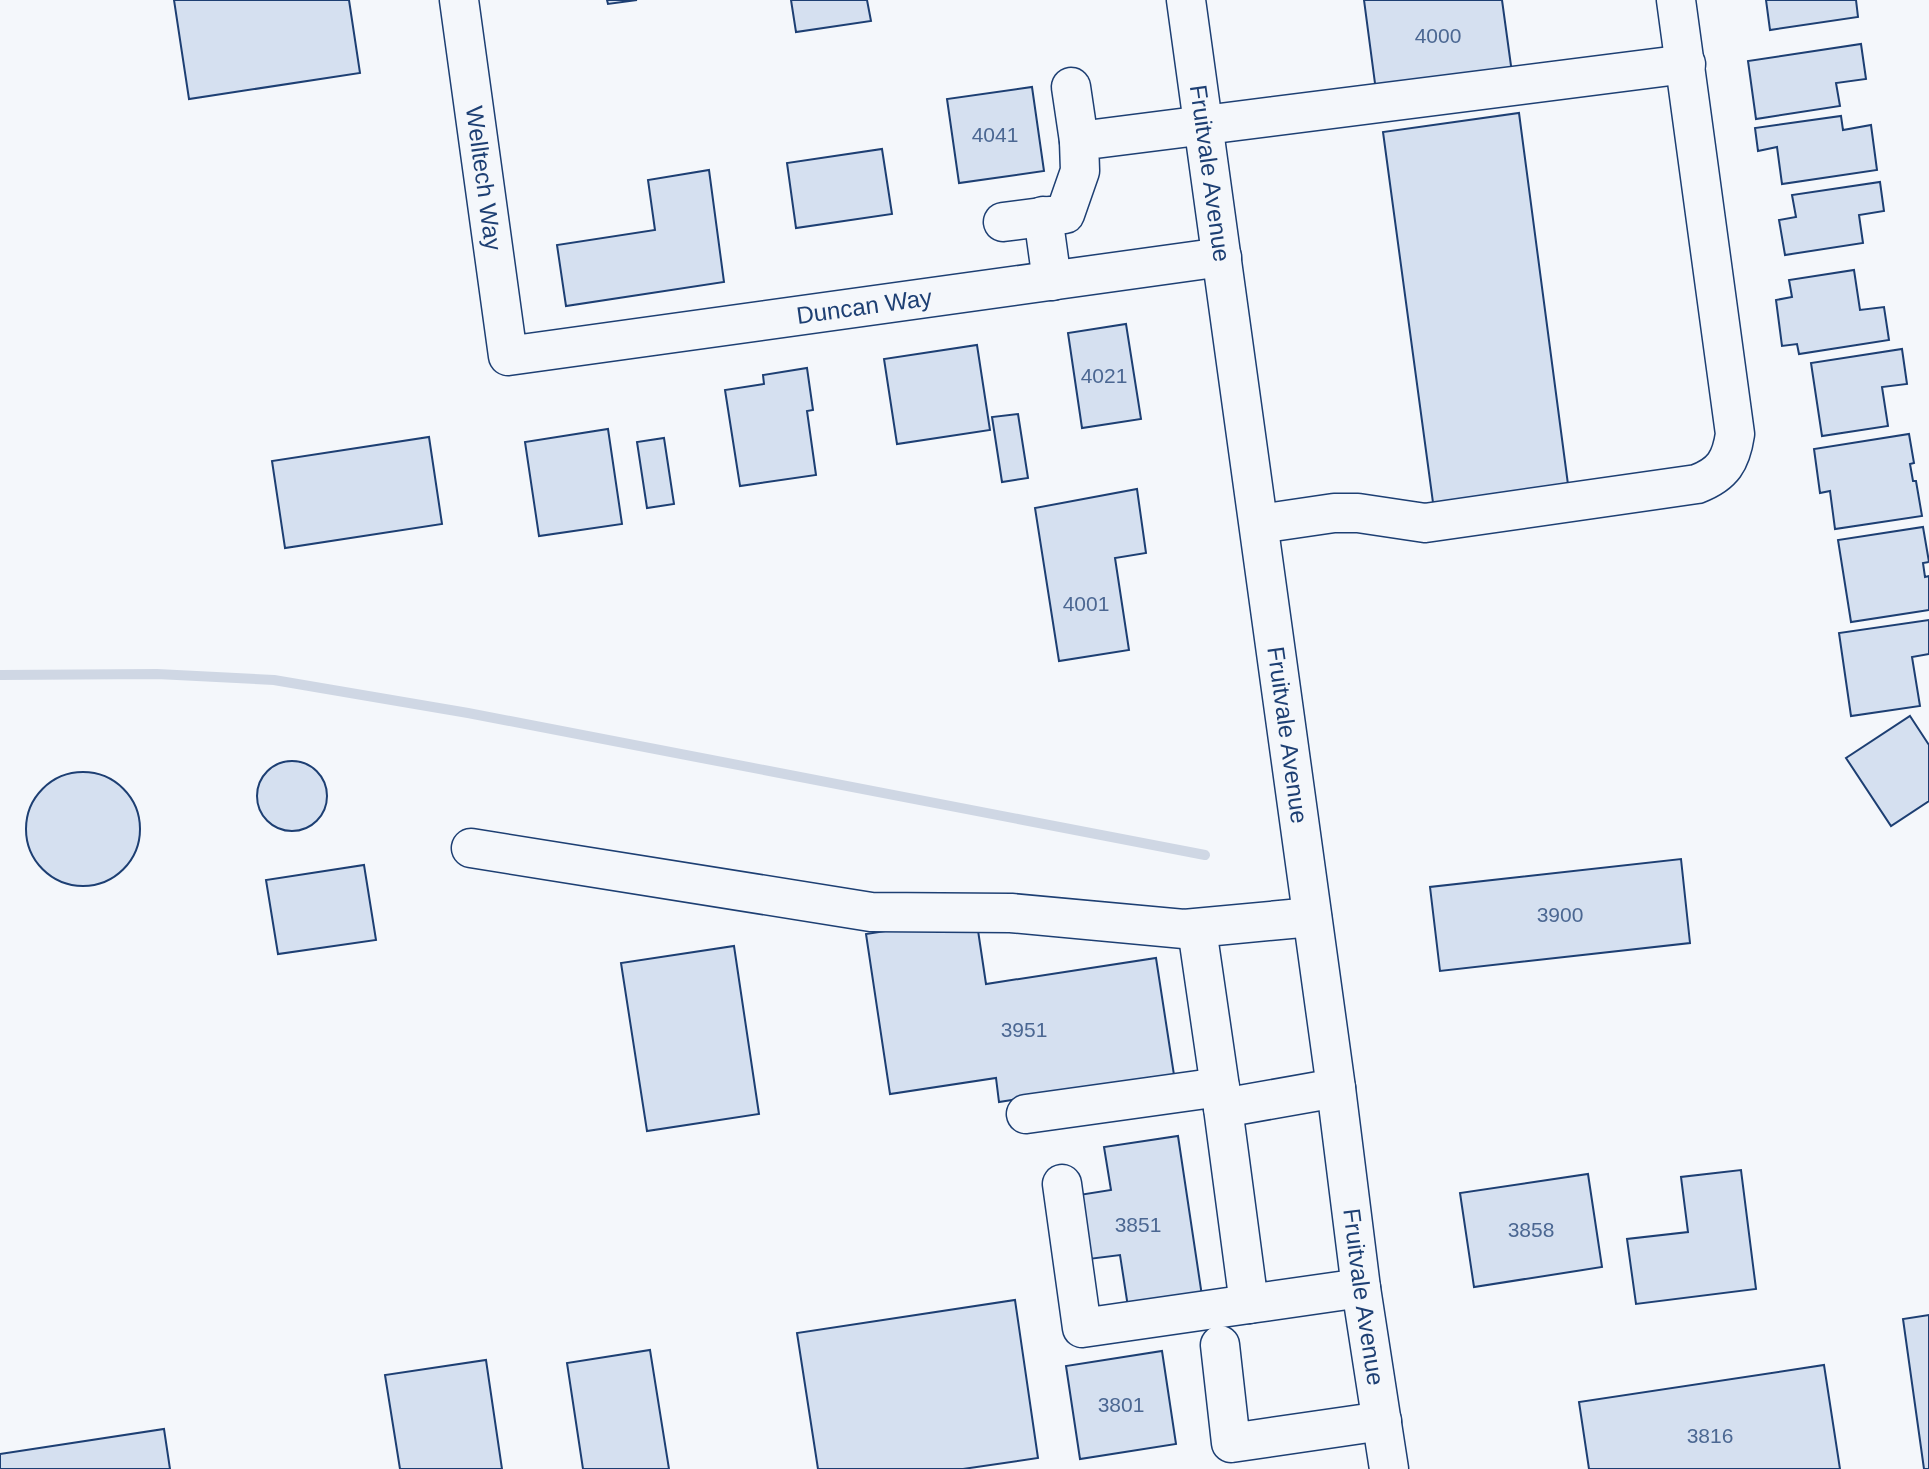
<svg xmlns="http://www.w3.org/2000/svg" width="1929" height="1469" font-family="Helvetica,sans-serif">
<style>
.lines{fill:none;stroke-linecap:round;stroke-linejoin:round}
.stream{stroke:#cfd7e4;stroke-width:10}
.building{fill:#d5e0f0;stroke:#1d3f73;stroke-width:2}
.minor-casing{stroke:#1d3f73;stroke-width:41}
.major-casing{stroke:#1d3f73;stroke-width:41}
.minor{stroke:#f4f7fb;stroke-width:38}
.major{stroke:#f4f7fb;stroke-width:38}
.labels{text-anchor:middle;stroke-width:5;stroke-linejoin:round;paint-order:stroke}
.number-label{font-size:21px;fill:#4b6792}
.street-label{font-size:24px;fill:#1d3f73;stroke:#f4f7fb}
</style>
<rect width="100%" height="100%" fill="#f4f7fb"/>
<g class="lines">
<path class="stream" d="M0 675 157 674 274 680 468 713 1205 855"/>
</g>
<path class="building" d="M174 0H349L360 73 189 99Z
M607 0H637L608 4Z
M791 0H867L871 21 796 32Z
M1364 0H1502L1512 73 1376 91Z
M1766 0H1856L1858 17 1770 30Z
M1861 44 1866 79 1836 83 1840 106 1756 119 1748 61Z
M1032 87 1044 171 959 183 947 99Z
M1519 113 1569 492 1434 510 1383 132Z
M1841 116 1843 130 1871 125 1877 170 1782 184 1777 147 1758 151 1755 128Z
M882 149 892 214 796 228 787 163Z
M709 170 724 282 566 306 557 245 655 230 648 180Z
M1880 182 1884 211 1859 215 1863 243 1785 255 1779 220 1796 217 1792 195Z
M1854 270 1860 310 1884 307 1889 340 1799 354 1797 344 1782 346 1776 300 1792 297 1789 280Z
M1126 324 1141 419 1082 428 1068 333Z
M977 345 990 430 897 444 884 359Z
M1902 349 1907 384 1882 387 1888 426 1822 436 1811 363Z
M807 368 813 410 807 411 816 475 740 486 725 390 764 384 763 375Z
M1018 414 1028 478 1002 482 992 417Z
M608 429 622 524 539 536 525 442Z
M1909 434 1914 463 1910 464 1913 481H1916L1922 516 1835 529 1830 491 1820 493 1814 449Z
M429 437 442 524 285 548 272 461Z
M664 438 674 504 647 508 637 442Z
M1137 489 1146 553 1115 558 1129 650 1059 661 1035 508Z
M1923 527 1929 562 1923 563 1925 577 1929 576V610L1851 622 1838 540Z
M1929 620V654L1912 657 1920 706 1851 716 1839 633Z
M1910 716 1929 745V801L1891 826 1846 758Z
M257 796a35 35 0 1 1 70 0a35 35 0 1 1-70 0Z
M26 829a57 57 0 1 1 114 0a57 57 0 1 1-114 0Z
M1681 859 1690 943 1440 971 1430 887Z
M364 865 376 940 278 954 266 880Z
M976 917 986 984 1156 958 1174 1075 999 1102 996 1078 890 1094 866 934Z
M734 946 759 1114 647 1131 621 963Z
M1178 1136 1202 1296 1128 1307 1120 1255 1089 1259 1079 1195 1111 1190 1104 1147Z
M1741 1170 1756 1289 1636 1304 1627 1239 1688 1232 1681 1177Z
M1588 1174 1602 1267 1474 1287 1460 1193Z
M1015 1300 1038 1458 963 1469H818L797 1333Z
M1929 1315V1469H1924L1903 1319Z
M650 1350 669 1469H583L567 1363Z
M1162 1351 1176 1444 1080 1459 1066 1366Z
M486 1360 502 1469H400L385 1375Z
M1824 1365 1840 1469H1589L1579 1402Z
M164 1429 170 1469H0V1454Z"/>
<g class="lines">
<g class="minor-casing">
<g id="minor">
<path id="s1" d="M459 0 508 356 1222 257"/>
<path d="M1071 87 1079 141"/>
<path d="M1043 216 1052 281"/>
<path d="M1003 222 1065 214 1080 171 1079 141 1686 64"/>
<path d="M1259 524 1334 513H1358L1425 523 1697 484C1723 474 1731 461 1735 434L1676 0"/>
<path d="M471 848 871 912 1011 913 1184 929 1312 917"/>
<path d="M1197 929 1223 1108 1336 1088"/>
<path d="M1223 1108 1249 1304 1361 1288"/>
<path d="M1026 1114 1220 1087"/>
<path d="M1062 1184 1082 1328 1249 1304"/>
<path d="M1220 1345 1231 1443 1382 1421"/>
</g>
</g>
<g class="major-casing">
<g id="major">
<path id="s2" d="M1186 0 1336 1088 1361 1288 1389 1469"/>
</g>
</g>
<use href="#minor" class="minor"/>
<use href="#major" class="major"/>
</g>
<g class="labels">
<g class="number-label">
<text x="1438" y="43">4000</text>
<text x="995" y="142">4041</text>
<text x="1104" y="383">4021</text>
<text x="1086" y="611">4001</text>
<text x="1560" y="922">3900</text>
<text x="1024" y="1037">3951</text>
<text x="1138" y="1232">3851</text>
<text x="1531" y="1237">3858</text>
<text x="1121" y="1412">3801</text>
<text x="1710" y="1443">3816</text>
</g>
<g class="street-label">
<text dy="8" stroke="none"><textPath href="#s2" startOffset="175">Fruitvale Avenue</textPath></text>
<text dy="8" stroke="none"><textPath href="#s1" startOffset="180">Welltech Way</textPath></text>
<text dy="8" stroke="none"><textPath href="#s1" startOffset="719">Duncan Way</textPath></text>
<text dy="8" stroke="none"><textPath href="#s2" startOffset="742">Fruitvale Avenue</textPath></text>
<text dy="8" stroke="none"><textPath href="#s2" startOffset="1309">Fruitvale Avenue</textPath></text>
</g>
</g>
</svg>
